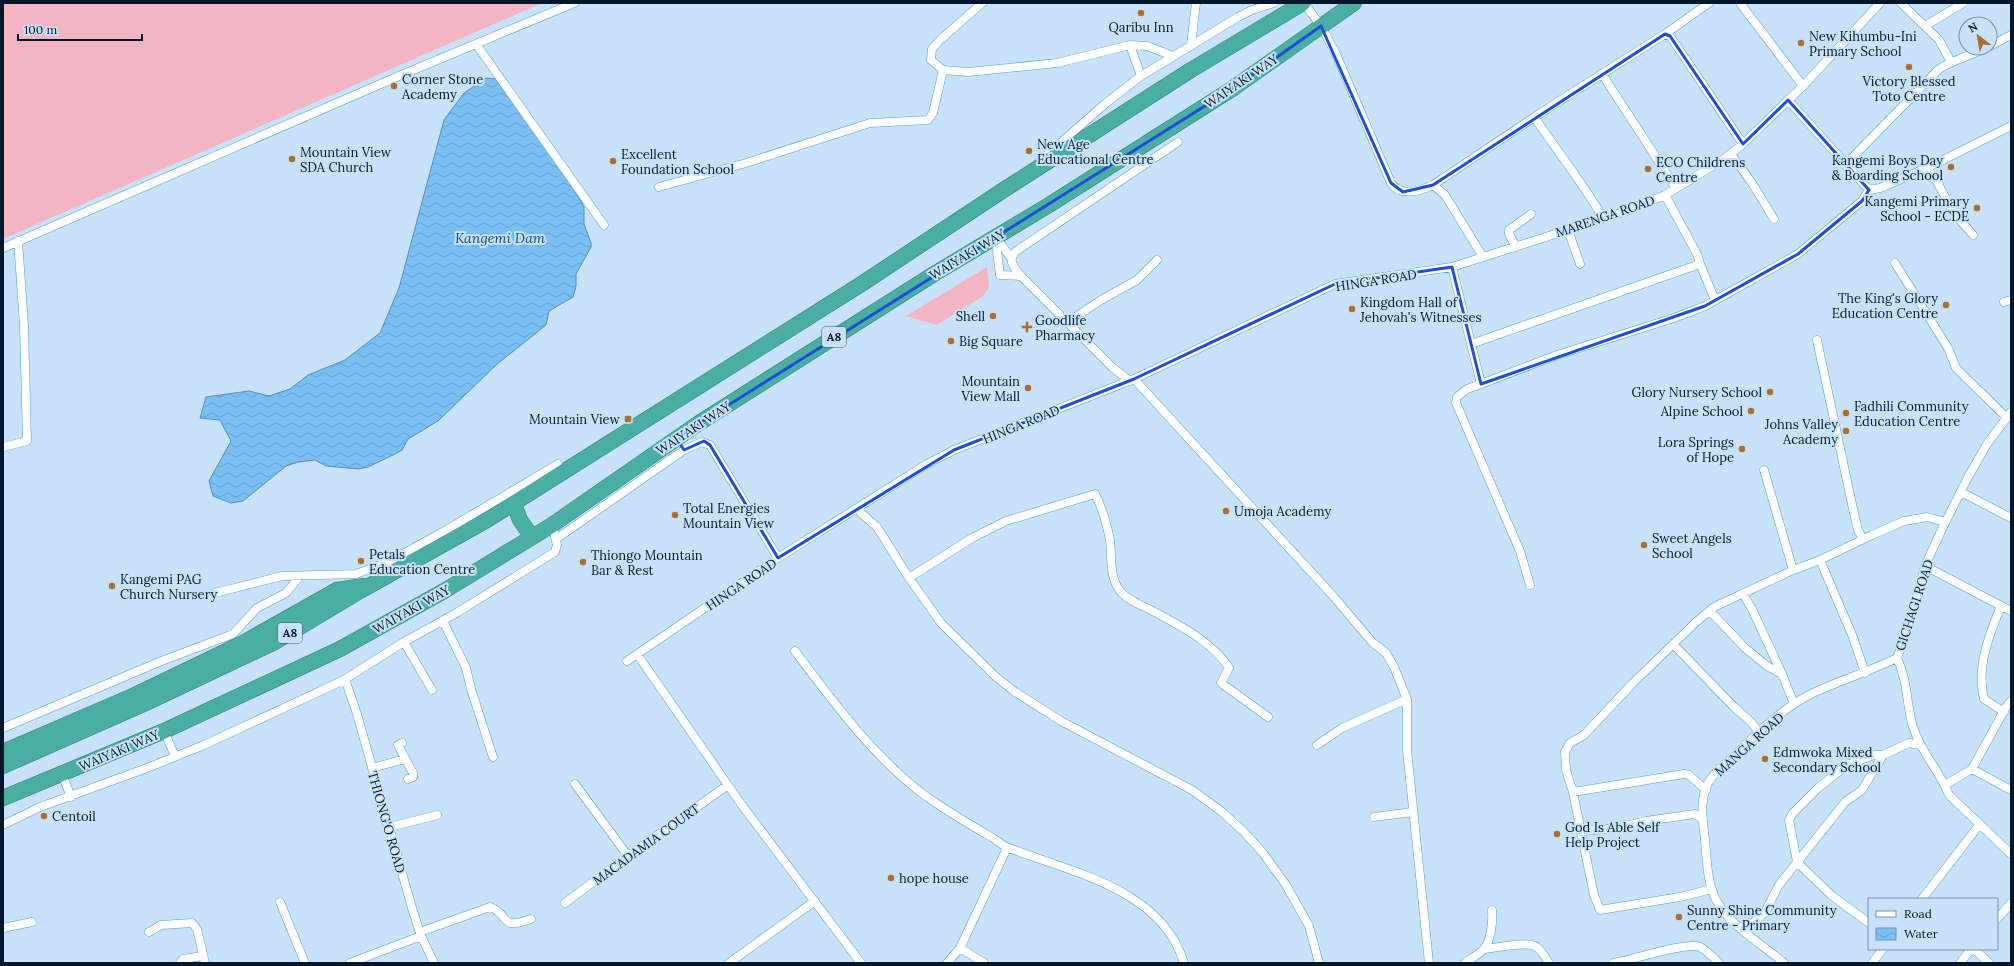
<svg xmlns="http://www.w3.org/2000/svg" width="2014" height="966" font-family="Lora,serif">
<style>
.grass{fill:#f4b5c3}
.water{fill:url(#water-waves);stroke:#568db8}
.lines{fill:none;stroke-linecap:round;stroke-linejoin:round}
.street-casing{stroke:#579dd2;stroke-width:9}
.highway-casing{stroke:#307978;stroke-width:16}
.street{stroke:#fff;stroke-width:8}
.highway{stroke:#4aafa2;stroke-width:15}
.marked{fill:none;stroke:#1d4ed8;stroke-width:3;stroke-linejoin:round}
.poi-dot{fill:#aa6e31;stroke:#c8e3f9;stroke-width:1.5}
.labels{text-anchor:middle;stroke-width:4;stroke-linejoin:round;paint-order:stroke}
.shield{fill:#c8e3f9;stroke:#3c5468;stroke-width:1}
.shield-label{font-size:12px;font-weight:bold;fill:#00162a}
.poi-label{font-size:13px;fill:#00162a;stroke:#c8e3f9;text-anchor:start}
.street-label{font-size:13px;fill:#00162a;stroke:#c8e3f9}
.water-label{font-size:14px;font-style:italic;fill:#15496c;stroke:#c8e3f9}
</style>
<defs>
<pattern id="water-waves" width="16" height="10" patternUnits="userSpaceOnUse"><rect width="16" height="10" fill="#7bc0f5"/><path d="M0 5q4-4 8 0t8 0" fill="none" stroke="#69a4d2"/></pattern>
</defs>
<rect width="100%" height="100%" fill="#c8e3f9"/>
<path class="grass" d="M3 3H542L3 239Z
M987 267 989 287 983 296 937 325 906 316Z"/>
<path class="water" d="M486 78 497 79 563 170 584 207V224L591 243V247L576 274V286L573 297 549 311 546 325 496 365 438 421 408 439 402 450 395 454 368 467 359 469 326 466 315 460 298 462 286 466 243 501 231 503 213 496 209 481 231 441 220 420 200 418 206 397 249 391 269 396 290 389 308 375 345 360 380 333 399 288 444 120 464 93Z"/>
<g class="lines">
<g class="street-casing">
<path id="street" d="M982 3 939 41 932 49 931 60 943 70 968 72 1057 63 1130 45 1147 46 1173 56
M1304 3 1321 26 1336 54 1391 183C1400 197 1420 191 1433 185L1445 195 1483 257
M1740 3 1803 86
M1901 3 1939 40 1951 62
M1925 26 1963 3
M1665 34 1709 3
M476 44 604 225
M1130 45 1141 76
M1191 45 1196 3
M1990 46 2011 35
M1602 74 1676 188
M1788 100 1869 190
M1535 118C1557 151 1583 183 1603 218
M1048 154 1106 103 1141 76 1238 17 1252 10 1274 3
M1731 154 1752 183 1774 219
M1845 165 1939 69C1953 60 1970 56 1986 48
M1927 168 1935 178 1953 212 1973 235
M1433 185 1539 114 1665 34 1670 36 1743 144
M659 187 746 163 870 123 928 120 933 113 943 70
M1568 230 1580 264
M995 236 1000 275 1021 276
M996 237 1011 258
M1516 247 1509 234V230L1531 214
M3 248 399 76 574 3
M1895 263 1948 348 1956 368 2007 418
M1700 264 1715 300
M1452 267 1481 384 1467 389 1457 397 1456 403 1520 551 1530 585
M2004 302 2011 300
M1068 322 1101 300 1137 280 1157 260
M1817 340 1853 509 1858 530 1863 539
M1471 344 1700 264 1697 254 1665 195
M1134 379 1334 597 1372 642 1386 653 1394 667 1407 699V750L1429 963
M1130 381 1112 367 1021 276C1015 268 1007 261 1015 252L1178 142
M1481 384 1557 355 1674 318 1705 306 1798 254 1862 201 1869 190 1880 188 1927 168 2011 126
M2011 412 1987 444 1967 479 1942 529 1925 566 1912 617 1897 658C1908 681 1906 703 1913 727 1921 753 1940 771 1949 795L2011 854
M3 447 27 441 24 325 18 241
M1764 470 1793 570
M1961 492 2011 518
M858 508 861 513 877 527 909 578 941 623 995 676 1015 692 1061 721 1192 790 1221 811 1245 833 1263 853 1286 885 1309 926 1319 963
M556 539 684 450 702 442 710 445 778 558
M1820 560 1853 637 1865 673
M1925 566 2011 611
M909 578 972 538 1006 521 1095 494C1102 507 1107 525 1110 540 1112 556 1109 577 1120 591 1127 600 1141 605 1151 610 1178 625 1212 641 1229 668L1221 683 1268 717
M211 594 282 576 356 574 388 562 443 532 558 464
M1743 594 1752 609 1782 674
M2001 606C1989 635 1976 668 1984 699L2004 712
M1710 611 1745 648 1767 666 1782 674 1794 704
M443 621 466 668 471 689 493 757
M404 642 432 690
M1673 644 1733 706 1751 722 1759 732
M795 651C834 703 874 758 927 797 947 811 969 824 991 837 997 840 1002 846 1009 848 1071 872 1162 889 1184 963
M637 654 741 804 861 963
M627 661 778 558 927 464 954 450 1134 379 1335 284 1452 267 1627 211 1665 195 1724 159 1743 144 1803 86 1880 3
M345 679 357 714 412 908 421 936 434 963
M3 728 159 662 233 634 257 608 286 593 300 576
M164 731 175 756
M402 743 398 745 413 773V777L408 779
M1317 745 1342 728 1407 699
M372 768 405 759
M1972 769 2011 790
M62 774 71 797
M575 784 628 856
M1945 785 1972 769 2006 707 2011 701
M1706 790 1689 775 1684 774 1573 792 1566 770 1565 752 1570 743 1584 735 1633 683 1695 623 1714 607 1791 571 1820 560 1872 535 1904 521 1927 517 1945 522
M1573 792 1580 827 1584 831 1618 828 1646 821 1695 814 1703 820
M1374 817 1413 812
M3 825 40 807 147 768 204 745 342 681 404 642 458 612 555 552 557 545 552 525
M390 827 437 815
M1580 827 1594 895 1600 910 1680 897 1712 889
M1922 899 1980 824
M280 902 305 963
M565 903 628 856 728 785
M1997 919 2011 903
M1869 923 1831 895 1797 862 1789 820 1793 813 1818 788 1847 765 1874 755H1883L1909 743 1920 745
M3 928 32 922
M1744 931 1765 912 1779 885 1845 802 1862 790 1883 755
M149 932 161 925 192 923 197 929 205 963
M420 932 490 907C512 915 497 931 531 919
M960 948 984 963
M1484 949C1497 948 1523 941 1535 946 1542 950 1545 957 1549 963
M1974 949 1989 963
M180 963 183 959 203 956
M350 963 421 936
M729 963 815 901
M947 963 960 948 1007 848
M1465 963C1470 959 1478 955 1483 950 1491 942 1493 921 1492 910
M1613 963C1630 961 1687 941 1700 947 1707 951 1714 958 1719 963
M1784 963C1764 946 1733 927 1719 905 1707 887 1707 861 1705 840 1703 822 1699 801 1708 783 1714 772 1726 763 1735 755 1758 732 1784 707 1813 693 1841 680 1870 671 1897 658
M1872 963 1883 949
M1960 963 1971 949"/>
</g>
<g class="highway-casing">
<path id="highway" d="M514 504 520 520 532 537
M3 752 135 695 243 643 337 590 364 586
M3 766 146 703 275 642 360 591 487 520 863 283 1005 189 1191 70 1303 3
M3 798 164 731 340 649 444 591 552 525 699 423 934 274 1049 205 1232 89 1354 3"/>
</g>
<use href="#street" class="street"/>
<use href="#highway" class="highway"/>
</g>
<path class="marked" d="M1321 26 1391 183 1403 192 1433 185 1665 34 1670 36 1743 144 1788 100 1869 190 1862 201 1798 254 1705 306 1481 384 1452 267 1335 284 1134 379 954 450 778 558 710 445 704 441 684 450 676 438 1232 89Z"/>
<g class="poi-dot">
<circle cx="1141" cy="13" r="4"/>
<circle cx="1801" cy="43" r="4"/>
<circle cx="1909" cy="67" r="4"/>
<circle cx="394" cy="86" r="4"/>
<circle cx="1029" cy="151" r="4"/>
<circle cx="292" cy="159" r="4"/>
<circle cx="613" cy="161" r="4"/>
<circle cx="1951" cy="167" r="4"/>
<circle cx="1648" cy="169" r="4"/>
<circle cx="1977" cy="208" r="4"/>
<circle cx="1946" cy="305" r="4"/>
<circle cx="1352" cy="309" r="4"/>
<circle cx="993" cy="316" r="4"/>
<path d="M1025 321h4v4h4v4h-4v4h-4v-4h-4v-4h4z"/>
<circle cx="951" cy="341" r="4"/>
<circle cx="1028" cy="388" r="4"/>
<circle cx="1770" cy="392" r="4"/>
<circle cx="1751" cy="411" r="4"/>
<circle cx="1846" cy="413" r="4"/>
<rect x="624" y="415" width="8" height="8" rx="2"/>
<circle cx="1846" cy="431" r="4"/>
<circle cx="1742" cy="449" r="4"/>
<circle cx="1226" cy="511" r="4"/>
<circle cx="675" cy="515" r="4"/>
<circle cx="1644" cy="545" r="4"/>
<circle cx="361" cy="561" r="4"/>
<circle cx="583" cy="562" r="4"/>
<circle cx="112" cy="586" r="4"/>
<circle cx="1765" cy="759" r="4"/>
<circle cx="44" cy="816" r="4"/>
<circle cx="1557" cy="834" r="4"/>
<circle cx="891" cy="878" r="4"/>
<circle cx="1679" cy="917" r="4"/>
</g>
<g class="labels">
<g class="shield">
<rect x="822" y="327" width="24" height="20" rx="3"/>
<rect x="278" y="623" width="24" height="20" rx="3"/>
</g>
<g class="shield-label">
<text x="834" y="341">A8</text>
<text x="290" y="637">A8</text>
</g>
<g class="poi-label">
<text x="1141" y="32" text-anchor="middle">Qaribu Inn</text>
<text x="1809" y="41">New Kihumbu-Ini<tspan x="1809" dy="15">Primary School</tspan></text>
<text x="402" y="84">Corner Stone<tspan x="402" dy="15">Academy</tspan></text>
<text x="1909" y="86" text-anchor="middle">Victory Blessed<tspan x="1909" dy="15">Toto Centre</tspan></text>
<text x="1037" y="149">New Age<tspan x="1037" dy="15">Educational Centre</tspan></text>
<text x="300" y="157">Mountain View<tspan x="300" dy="15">SDA Church</tspan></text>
<text x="621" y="159">Excellent<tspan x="621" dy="15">Foundation School</tspan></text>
<text x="1943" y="165" text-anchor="end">Kangemi Boys Day<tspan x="1943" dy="15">&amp; Boarding School</tspan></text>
<text x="1656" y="167">ECO Childrens<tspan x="1656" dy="15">Centre</tspan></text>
<text x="1969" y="206" text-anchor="end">Kangemi Primary<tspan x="1969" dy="15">School - ECDE</tspan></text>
<text x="1938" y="303" text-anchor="end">The King's Glory<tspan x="1938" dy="15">Education Centre</tspan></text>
<text x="1360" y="307">Kingdom Hall of<tspan x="1360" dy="15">Jehovah's Witnesses</tspan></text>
<text x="985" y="321" text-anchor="end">Shell</text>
<text x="1035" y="325">Goodlife<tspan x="1035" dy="15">Pharmacy</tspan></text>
<text x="959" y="346">Big Square</text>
<text x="1020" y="386" text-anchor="end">Mountain<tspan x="1020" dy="15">View Mall</tspan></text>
<text x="1762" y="397" text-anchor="end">Glory Nursery School</text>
<text x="1854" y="411">Fadhili Community<tspan x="1854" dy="15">Education Centre</tspan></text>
<text x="1743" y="416" text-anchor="end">Alpine School</text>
<text x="620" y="424" text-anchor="end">Mountain View</text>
<text x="1838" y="429" text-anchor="end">Johns Valley<tspan x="1838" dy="15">Academy</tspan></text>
<text x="1734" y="447" text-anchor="end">Lora Springs<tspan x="1734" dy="15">of Hope</tspan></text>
<text x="683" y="513">Total Energies<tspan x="683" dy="15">Mountain View</tspan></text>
<text x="1234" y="516">Umoja Academy</text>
<text x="1652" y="543">Sweet Angels<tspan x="1652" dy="15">School</tspan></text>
<text x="369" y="559">Petals<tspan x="369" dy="15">Education Centre</tspan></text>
<text x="591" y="560">Thiongo Mountain<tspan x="591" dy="15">Bar &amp; Rest</tspan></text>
<text x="120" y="584">Kangemi PAG<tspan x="120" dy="15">Church Nursery</tspan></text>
<text x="1773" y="757">Edmwoka Mixed<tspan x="1773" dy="15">Secondary School</tspan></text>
<text x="52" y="821">Centoil</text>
<text x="1565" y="832">God Is Able Self<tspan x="1565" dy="15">Help Project</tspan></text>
<text x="899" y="883">hope house</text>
<text x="1687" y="915">Sunny Shine Community<tspan x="1687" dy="15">Centre - Primary</tspan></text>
</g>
<g class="street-label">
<text transform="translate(1241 81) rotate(-34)" y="5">WAIYAKI WAY</text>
<text transform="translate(1605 216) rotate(-19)" y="5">MARENGA ROAD</text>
<text transform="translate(967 254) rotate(-31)" y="5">WAIYAKI WAY</text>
<text transform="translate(1376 280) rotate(-9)" y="5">HINGA ROAD</text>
<text transform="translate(1021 424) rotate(-22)" y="5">HINGA ROAD</text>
<text transform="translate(693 428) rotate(-33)" y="5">WAIYAKI WAY</text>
<text transform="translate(741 584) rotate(-34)" y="5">HINGA ROAD</text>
<text transform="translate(1914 605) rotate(-72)" y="5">GICHAGI ROAD</text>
<text transform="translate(411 609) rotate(-29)" y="5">WAIYAKI WAY</text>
<text transform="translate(1749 744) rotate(-42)" y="5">MANGA ROAD</text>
<text transform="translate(119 750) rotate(-23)" y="5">WAIYAKI WAY</text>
<text transform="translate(387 822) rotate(74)" y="5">THIONG'O ROAD</text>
<text transform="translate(646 844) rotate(-36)" y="5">MACADAMIA COURT</text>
</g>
<g class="water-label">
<text x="500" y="243">Kangemi Dam</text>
</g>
</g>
<rect width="2014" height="966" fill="none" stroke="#00162a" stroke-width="8"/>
<rect x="1868" y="898" width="130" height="52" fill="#c8e3f9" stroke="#7891a6"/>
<rect x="1876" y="911" width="20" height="6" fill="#ffffff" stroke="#7891a6"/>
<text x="1904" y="918" font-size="12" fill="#00162a">Road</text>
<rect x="1876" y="928" width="20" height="12" fill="url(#water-waves)" stroke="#7891a6"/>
<text x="1904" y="938" font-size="12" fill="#00162a">Water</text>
<g transform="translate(1978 36) rotate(329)"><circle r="19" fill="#c8e3f9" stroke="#7891a6"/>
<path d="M0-3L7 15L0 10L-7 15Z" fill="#aa6e31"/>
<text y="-6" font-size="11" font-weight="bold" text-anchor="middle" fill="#00162a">N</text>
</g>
<path d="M18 34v6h124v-6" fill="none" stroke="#00162a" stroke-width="2"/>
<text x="24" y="34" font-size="12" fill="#00162a" stroke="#c8e3f9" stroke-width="3" paint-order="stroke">100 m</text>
</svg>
